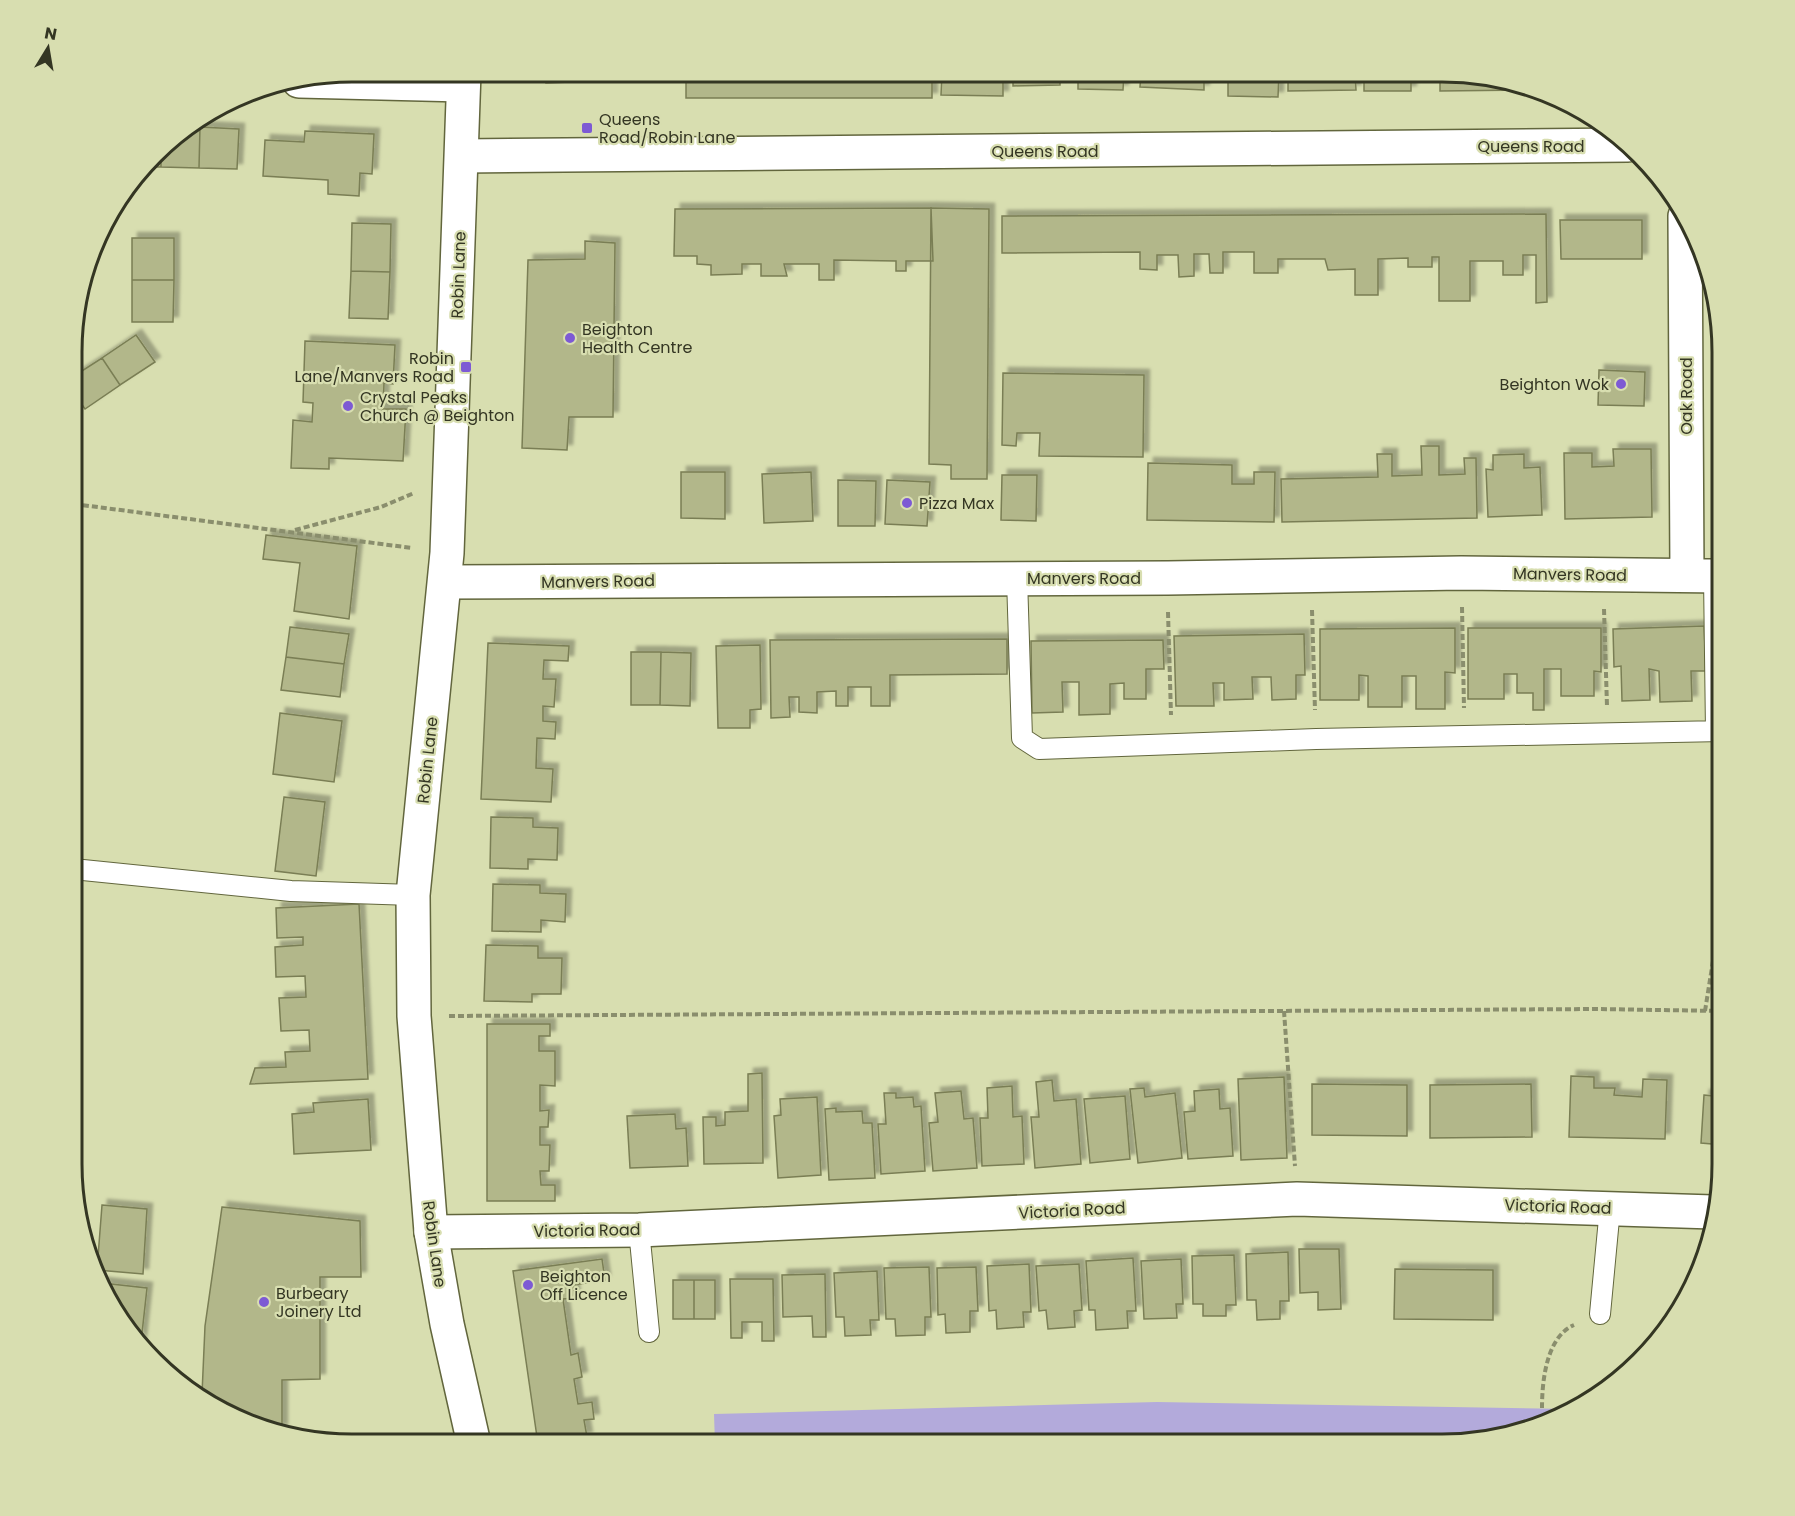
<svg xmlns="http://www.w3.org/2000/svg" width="1795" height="1516" font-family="Poppins,sans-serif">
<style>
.green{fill:#b3aadb}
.building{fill:#b2b78a;stroke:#7a7e54;stroke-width:1.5;filter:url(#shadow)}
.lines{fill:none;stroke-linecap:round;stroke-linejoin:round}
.service-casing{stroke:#62663d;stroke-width:22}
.minor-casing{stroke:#62663d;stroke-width:36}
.tertiary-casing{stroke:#62663d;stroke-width:36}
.path{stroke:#8a8e6d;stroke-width:4;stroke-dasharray:6 3;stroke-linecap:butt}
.service{stroke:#fff;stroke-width:20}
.minor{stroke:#fff;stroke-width:33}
.tertiary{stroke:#fff;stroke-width:33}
.poi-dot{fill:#7d5ad4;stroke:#d8deb0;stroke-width:2}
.labels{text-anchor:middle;stroke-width:4.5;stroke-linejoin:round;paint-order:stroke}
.poi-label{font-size:16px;fill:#343623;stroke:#d8deb0;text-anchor:start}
.street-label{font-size:16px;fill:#343623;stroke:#d8deb0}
.rim{fill:none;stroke:#343623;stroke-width:3}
</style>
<defs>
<filter id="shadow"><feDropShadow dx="5.5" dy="-5.5" stdDeviation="1.5" flood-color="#0004"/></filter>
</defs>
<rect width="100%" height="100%" fill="#d8deb0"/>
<path class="green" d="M1157 1402 1571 1409 1550 1422 1460 1443 715 1444 714 1414Z"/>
<path class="building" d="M546 72H570V82L546 83Z
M570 72H594V82H570Z
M610 72H633L634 82H610Z
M633 72H657V81L634 82Z
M686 72H932V98H686Z
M942 72H1003V96L941 95Z
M1013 72H1060V85L1013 86Z
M1078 72H1124L1123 90 1078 89Z
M1141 72H1204V90L1140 87Z
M1228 72H1279L1278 97 1228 96Z
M1288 72 1355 73 1356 90 1288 91Z
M1364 73H1411V91H1364Z
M1440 73H1460L1535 90 1440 91Z
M193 127H200L199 168 161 167V150L168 141Z
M200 127 239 129 237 169 199 168Z
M305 131 374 134 372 174 360 173 359 196 328 194V180L263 176 265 140 304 142Z
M161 150V167H147Z
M931 208 933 261H906V271H896V261L834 260V280H819V264H784L787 276H761V264H742V274L711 275V265L697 264V256H674L675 209Z
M931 208 989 209 987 479H951V465L929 464Z
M1546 214 1547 302 1536 303V255H1523V275H1503V261H1470V301H1439V257H1432V267H1408V258L1378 259V295H1355V269L1328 270 1325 259H1278V273H1254V252H1223V273H1210L1209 254H1194V276L1179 277 1178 255H1157V270L1140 269V252L1002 253V216Z
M1560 220H1642V259H1561Z
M352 223 391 224 390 272 351 271Z
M132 238H174V280H132Z
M585 241 615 243 613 417H569L567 450 522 448 528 260 585 259Z
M351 271 390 272 388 319 349 318Z
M132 280H174L173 322H132Z
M1720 327 1722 334V361H1719Z
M136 335 155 362 120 385 102 358Z
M305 341 395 345 393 384 384 383 383 409H406L403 461 329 458V469L291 468 293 420 312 422 313 403 303 402Z
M102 358 120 385 85 409 74 393V376Z
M1599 370 1645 372 1644 406 1598 405Z
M1003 373 1144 375 1143 457 1039 456 1040 433H1017L1016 446 1002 445Z
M1719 402H1722L1723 521H1721Z
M1421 446H1439V475L1465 474 1464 458H1476L1477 518 1282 522 1281 479 1378 477 1377 454H1392V476L1422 475Z
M1613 449H1651L1652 517 1565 519 1564 453H1592V467L1614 466Z
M1524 454V468L1540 467 1542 515 1488 517 1486 469 1493 470V455Z
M1148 463 1232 465V484H1254V472H1275L1274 522 1147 520Z
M681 472H725V519L681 518Z
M811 472 813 521 764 523 762 474Z
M1002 475H1037L1036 521 1001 520Z
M838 480 876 481 875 526H838Z
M887 480 930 482 927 526 885 524Z
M266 535 357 546 349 619 294 611 300 563 263 559Z
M1704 626 1706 671H1691L1692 701 1660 702 1659 671 1649 669 1650 700 1622 701 1621 666 1614 667 1613 629Z
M290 627 349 634 344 664 286 657Z
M1455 628V673L1445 672V709H1416V676H1402V707H1368V676L1359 675V700H1320V629Z
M1468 628H1601V672L1594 671V696H1561V669H1544V710H1533V693H1517V674H1504V699H1468Z
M1304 634 1305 675H1296V699L1272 700 1271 677H1252L1253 699 1224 700V683H1213L1214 706H1176L1174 636Z
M1007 639V674L890 675V706H871V687H848V706H836V691L817 692V713L799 712V697H789L790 717 771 718 770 640Z
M1163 640 1164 669H1146V699H1124V683L1110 684V714L1079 715V682H1062L1063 712 1032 713 1031 641Z
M488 643 569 646 568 661 544 660 543 679H556L554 707 543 706V721L556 722 555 739 537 738 536 768 553 769 551 802 481 799Z
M760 645 761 709 750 710V728H718L716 646Z
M631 652H661L660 705H631Z
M661 652 691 653 690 706 660 705Z
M286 657 344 664 340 697 281 690Z
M280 713 342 721 334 782 273 774Z
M284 797 325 802 316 876 275 871Z
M491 817 533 818V827L558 828 557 860 528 859V869L490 868Z
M493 884 540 885V893L566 894 565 922 541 920V932L492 931Z
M359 904 368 1079 250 1084 255 1068 286 1067 285 1052 310 1051 309 1030 281 1031 279 998 306 997 305 976 276 977 275 947 303 945V937L277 938 276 908Z
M486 945 538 946V958H562L561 994H532V1002L484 1001Z
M487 1024H550V1036H539V1051H555V1086L540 1085V1111L549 1110 548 1127H540V1145H550L549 1171H540L541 1185H555V1201H487Z
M762 1073 763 1163 704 1164 703 1117H716V1126L725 1125V1112L748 1111V1074Z
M1571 1076 1594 1077V1088H1615L1614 1095 1642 1097 1643 1079 1667 1080 1665 1139 1569 1137Z
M1284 1077 1287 1158 1241 1160 1238 1079Z
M1052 1080 1054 1101 1076 1099 1081 1164 1035 1168 1031 1117H1039L1036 1082Z
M1312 1084 1407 1085V1136L1312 1135Z
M1531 1084 1532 1137 1430 1138V1085Z
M1012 1086 1013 1117 1022 1116 1024 1164 982 1166 980 1118H988L987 1088Z
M1144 1088 1145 1097 1175 1093 1182 1158 1138 1163 1130 1089Z
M1219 1089 1220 1109 1230 1108 1233 1156 1188 1159 1184 1112 1195 1111 1194 1091Z
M961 1091 964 1119 973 1118 977 1168 933 1171 929 1123 938 1122 935 1093Z
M884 1093H896V1098L913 1097 914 1107 921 1106 925 1171 881 1174 878 1124H886Z
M1704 1095 1723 1097V1145L1701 1143Z
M1125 1096 1130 1159 1090 1163 1084 1099Z
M817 1097 821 1175 778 1178 774 1116 781 1115 780 1099Z
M368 1099 371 1150 294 1154 292 1114 314 1112 313 1103Z
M836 1108V1112L862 1111 863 1123H872L875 1178 829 1180 825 1109Z
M675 1114 676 1129 686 1128 688 1166 630 1168 627 1116Z
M102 1205 147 1209 143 1274 97 1270Z
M222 1207 360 1221 361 1277H320V1379L282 1380V1430L245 1422 202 1394 205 1326Z
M1299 1249H1339L1341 1309 1318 1310V1292L1300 1293Z
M1288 1252 1289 1301H1280V1319L1257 1320 1256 1300H1247L1246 1254Z
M1234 1255 1236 1305H1226V1316H1203V1304H1193L1192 1256Z
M1133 1258 1136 1311H1127L1128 1328 1096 1330 1095 1310H1089L1086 1261Z
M602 1259 605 1280 573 1285 575 1298 563 1299 571 1355 578 1353 582 1377 574 1379 578 1404 592 1402 594 1419 584 1420 587 1437 538 1444 513 1271Z
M1181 1259 1183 1304H1176L1177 1318 1144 1319 1141 1261Z
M1029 1264 1031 1312H1023L1024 1327 997 1329 996 1310 989 1311 987 1266Z
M1079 1264 1082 1310 1074 1311 1075 1327 1048 1329 1046 1310 1039 1311 1036 1266Z
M929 1267 931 1317H925V1335L896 1336 895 1319H886L884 1268Z
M976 1267 978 1311H970V1332L946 1333 945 1314 938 1315 937 1268Z
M1395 1269 1493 1270V1320L1394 1319Z
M877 1271 879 1320H870L871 1335 845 1336 844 1317H836L834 1273Z
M825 1274 826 1337H813L812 1316 783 1317 782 1275Z
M730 1279H773L774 1341H762V1322H742V1338H731Z
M673 1280H694V1319H673Z
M694 1280H715V1319H694Z
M102 1283 147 1288 141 1342Z"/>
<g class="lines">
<g class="service-casing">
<path id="service" d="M1714 576 1716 732
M1017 578 1022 738 1039 749 1316 739 1723 731
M73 869 291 891 413 895
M639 1230 649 1332
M1600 1314 1610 1208"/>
</g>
<g class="minor-casing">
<path id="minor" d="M299 81 463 85
M462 156 1628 145
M1685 216 1687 575
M445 582 1168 578 1461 573 1723 576
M431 1232 639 1230 1297 1199 1713 1212"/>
</g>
<g class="tertiary-casing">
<path id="tertiary" d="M464 72 447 553 413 895 414 1016 431 1232 447 1324 474 1444"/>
</g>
<path class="path" d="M74 504 412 548
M295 530 381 507 414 493
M1462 607 1464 708
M1604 609 1607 706
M1312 610 1315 710
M1168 612 1171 715
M1718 759 1723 833
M1284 1011 1295 1166
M1705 1011 1713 961 1723 860
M449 1016 1595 1009 1723 1011
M1542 1408C1542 1382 1546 1337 1574 1325"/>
<use href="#service" class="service"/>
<use href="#minor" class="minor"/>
<use href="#tertiary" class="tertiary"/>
</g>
<g class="poi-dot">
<rect x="581" y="122" width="12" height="12" rx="3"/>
<circle cx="570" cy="338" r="6"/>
<rect x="460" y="361" width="12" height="12" rx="3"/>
<circle cx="1621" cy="384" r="6"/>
<circle cx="348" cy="406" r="6"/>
<circle cx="907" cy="503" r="6"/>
<circle cx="528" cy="1285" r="6"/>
<circle cx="264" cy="1302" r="6"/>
</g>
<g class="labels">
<g class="poi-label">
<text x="599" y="125">Queens<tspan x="599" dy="18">Road/Robin Lane</tspan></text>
<text x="582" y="335">Beighton<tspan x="582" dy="18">Health Centre</tspan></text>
<text x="454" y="364" text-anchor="end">Robin<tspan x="454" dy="18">Lane/Manvers Road</tspan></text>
<text x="1609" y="390" text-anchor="end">Beighton Wok</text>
<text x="360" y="403">Crystal Peaks<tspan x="360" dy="18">Church @ Beighton</tspan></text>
<text x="919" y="509">Pizza Max</text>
<text x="540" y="1282">Beighton<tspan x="540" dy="18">Off Licence</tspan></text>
<text x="276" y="1299">Burbeary<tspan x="276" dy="18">Joinery Ltd</tspan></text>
</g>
<g class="street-label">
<text x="1531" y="152">Queens Road</text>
<text x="1045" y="157">Queens Road</text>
<text transform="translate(458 275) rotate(-88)" y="6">Robin Lane</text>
<text transform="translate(1686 396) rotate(-90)" y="6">Oak Road</text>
<text transform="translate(1570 574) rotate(1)" y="6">Manvers Road</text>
<text x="1084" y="584">Manvers Road</text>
<text transform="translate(598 581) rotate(-1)" y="6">Manvers Road</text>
<text transform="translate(427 760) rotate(-84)" y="6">Robin Lane</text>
<text transform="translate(1558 1206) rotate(2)" y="6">Victoria Road</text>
<text transform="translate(1072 1210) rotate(-3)" y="6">Victoria Road</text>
<text transform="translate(587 1230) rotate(-1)" y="6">Victoria Road</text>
<text transform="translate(435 1244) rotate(82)" y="6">Robin Lane</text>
</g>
</g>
<path d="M0 0H1795V1516H0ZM352 82H1442A270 270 0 0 1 1712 352V1164A270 270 0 0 1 1442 1434H352A270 270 0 0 1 82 1164V352A270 270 0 0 1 352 82Z" fill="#d8deb0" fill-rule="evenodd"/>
<path class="rim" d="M352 82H1442A270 270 0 0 1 1712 352V1164A270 270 0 0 1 1442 1434H352A270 270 0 0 1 82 1164V352A270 270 0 0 1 352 82Z"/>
<g transform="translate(48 48) rotate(11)" stroke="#d8deb0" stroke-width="4.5" paint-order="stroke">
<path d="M0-4.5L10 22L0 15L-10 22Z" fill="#343623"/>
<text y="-9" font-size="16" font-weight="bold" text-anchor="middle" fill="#343623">N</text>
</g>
</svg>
